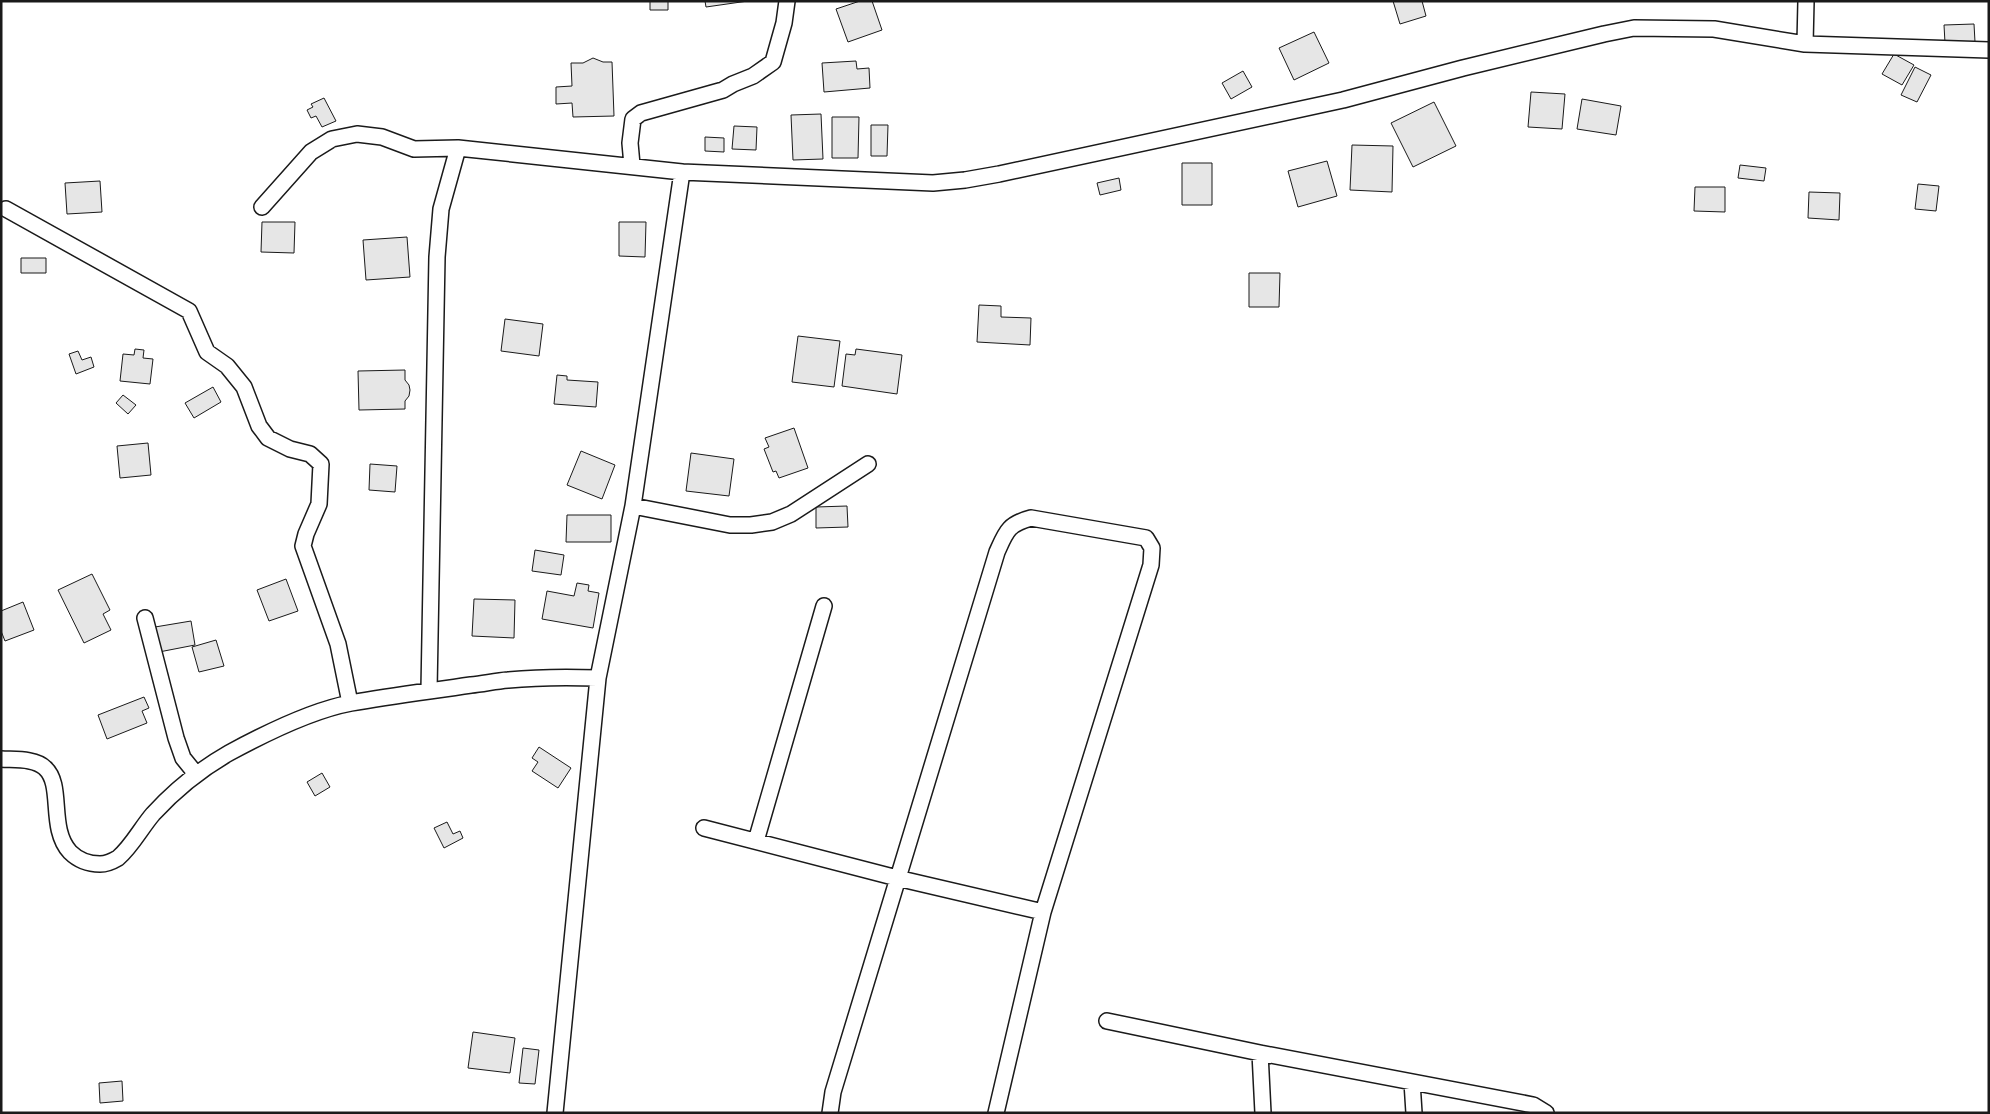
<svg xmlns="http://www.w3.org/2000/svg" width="1990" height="1114" font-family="Montserrat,sans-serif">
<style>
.building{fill:#e6e6e6;stroke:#1a1a1a}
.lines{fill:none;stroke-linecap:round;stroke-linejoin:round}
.minor-casing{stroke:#1a1a1a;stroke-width:18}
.minor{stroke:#fff;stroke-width:15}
</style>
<rect width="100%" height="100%" fill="#fff"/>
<path class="building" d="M650 1H668V10H650Z
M705 1H748L706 7Z
M860 1H872L882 30 848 42 836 9Z
M1393 1H1422L1426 16 1400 24Z
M1974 24 1975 42 1945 43 1944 25Z
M1314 32 1329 63 1294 80 1279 48Z
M1894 54 1914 65 1902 85 1882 74Z
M593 58 603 62H612L614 116 573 117 572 103 556 104V87L572 86 571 63H583Z
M856 61 857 69 869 68 870 88 824 92 822 63Z
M1915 67 1931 75 1917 102 1901 95Z
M1243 71 1252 87 1231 99 1222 83Z
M1531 92 1565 94 1562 129 1528 127Z
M324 98 336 121 322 127 316 116 311 118 307 110 313 107 311 104Z
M1582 99 1621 106 1616 135 1577 129Z
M1434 102 1456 146 1413 167 1391 123Z
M821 114 823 159 793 160 791 115Z
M832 117H859L858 158H832Z
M871 125H888L887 156H871Z
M734 126 757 127 756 150 732 149Z
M705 137 724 138V152L705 151Z
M1352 145 1393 146 1392 192 1350 190Z
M1327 161 1337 196 1298 207 1288 171Z
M1182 163H1212V205H1182Z
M1740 165 1766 168 1764 181 1738 178Z
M1119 178 1121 190 1100 195 1097 183Z
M100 181 102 212 67 214 65 183Z
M1918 184 1939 186 1936 211 1915 209Z
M1695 187H1725V212L1694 211Z
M1809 192 1840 193 1839 220 1808 218Z
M262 222H295L294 253 261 252Z
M619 222H646L645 257 619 256Z
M407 237 410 277 366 280 363 240Z
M21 258H46V273H21Z
M1249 273H1280L1279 307H1249Z
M979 305 1001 306V317L1031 318 1030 345 977 342Z
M505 319 543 324 539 356 501 351Z
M798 336 840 341 834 387 792 382Z
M135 349 144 350 143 358 153 359 150 384 120 381 123 354 134 355Z
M856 349 902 355 897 394 842 386 846 354 855 355Z
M78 351 82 360 91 357 94 367 76 374 69 354Z
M405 370V380L409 385 410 390 409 396 405 401V409L359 410 358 371Z
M557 375 567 376V380L598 382 596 407 554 404Z
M213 387 221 402 194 418 185 403Z
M123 395 136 405 128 414 116 403Z
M794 428 808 468 779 478 776 471 773 472 764 449 769 447 765 438Z
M148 443 151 475 120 478 117 446Z
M581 451 615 465 602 499 567 485Z
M691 453 734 459 729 496 686 491Z
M370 464 397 466 395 492 369 490Z
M847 506 848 527 816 528V507Z
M567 515H611V542H566Z
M535 550 564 555 561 575 532 571Z
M92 574 110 610 103 614 111 630 84 643 58 590Z
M286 579 298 611 269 621 257 590Z
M577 583 589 585 588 591 599 593 593 628 542 619 547 591 574 596Z
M474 599 515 600 514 638 472 636Z
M23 602 34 630 5 641 1 631V611Z
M191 621 195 645 159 652 155 627Z
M216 640 224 666 199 672 192 647Z
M144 697 149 708 142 711 147 723 107 739 98 715Z
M539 747 571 768 558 788 532 771 538 762 532 758Z
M322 773 330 787 315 796 307 782Z
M447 822 453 834 460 831 463 838 444 848 434 828Z
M473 1032 515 1038 510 1073 468 1068Z
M523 1048 539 1050 535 1084 519 1083Z
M122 1081 123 1101 100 1103 99 1083Z"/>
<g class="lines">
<g class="minor-casing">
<path id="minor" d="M1805 44 1806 1
M632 165 630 143 633 119 641 113 723 90 733 84 753 76 773 62 784 23 787 1
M262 207 311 152 332 139 357 134 382 137 414 149 458 148 682 172 933 183 965 180 999 174 1343 100 1463 68 1604 34 1634 28 1714 29 1805 44 1989 50
M6 209 189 311 207 352 227 366 244 387 259 426 268 438 290 449 310 454 321 464 319 504 306 534 303 546 338 644 350 703
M633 506 730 525H751L772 522 791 514 868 464
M145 618 176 738 183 758 196 774
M429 690 437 257 441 209 458 148
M1 759C14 760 35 758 45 768 64 785 48 828 70 852 79 861 88 864 100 864 106 864 113 861 118 858 132 846 141 828 153 814 175 790 201 769 229 753 264 734 313 710 351 703 391 696 431 691 471 685 483 684 495 681 508 680 538 677 568 677 598 678
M704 828 897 878 1043 912
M756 841 824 606
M1107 1021 1260 1053 1533 1105 1546 1113
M1260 1053 1263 1113
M1412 1082 1414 1113
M555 1113 598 678 633 506 682 172
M830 1113 833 1092 997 552C1006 532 1008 524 1031 518L1146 538 1152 548 1151 565 1043 912 996 1113"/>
</g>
<use href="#minor" class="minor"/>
</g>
<rect width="1990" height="1114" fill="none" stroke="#1a1a1a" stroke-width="5"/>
</svg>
